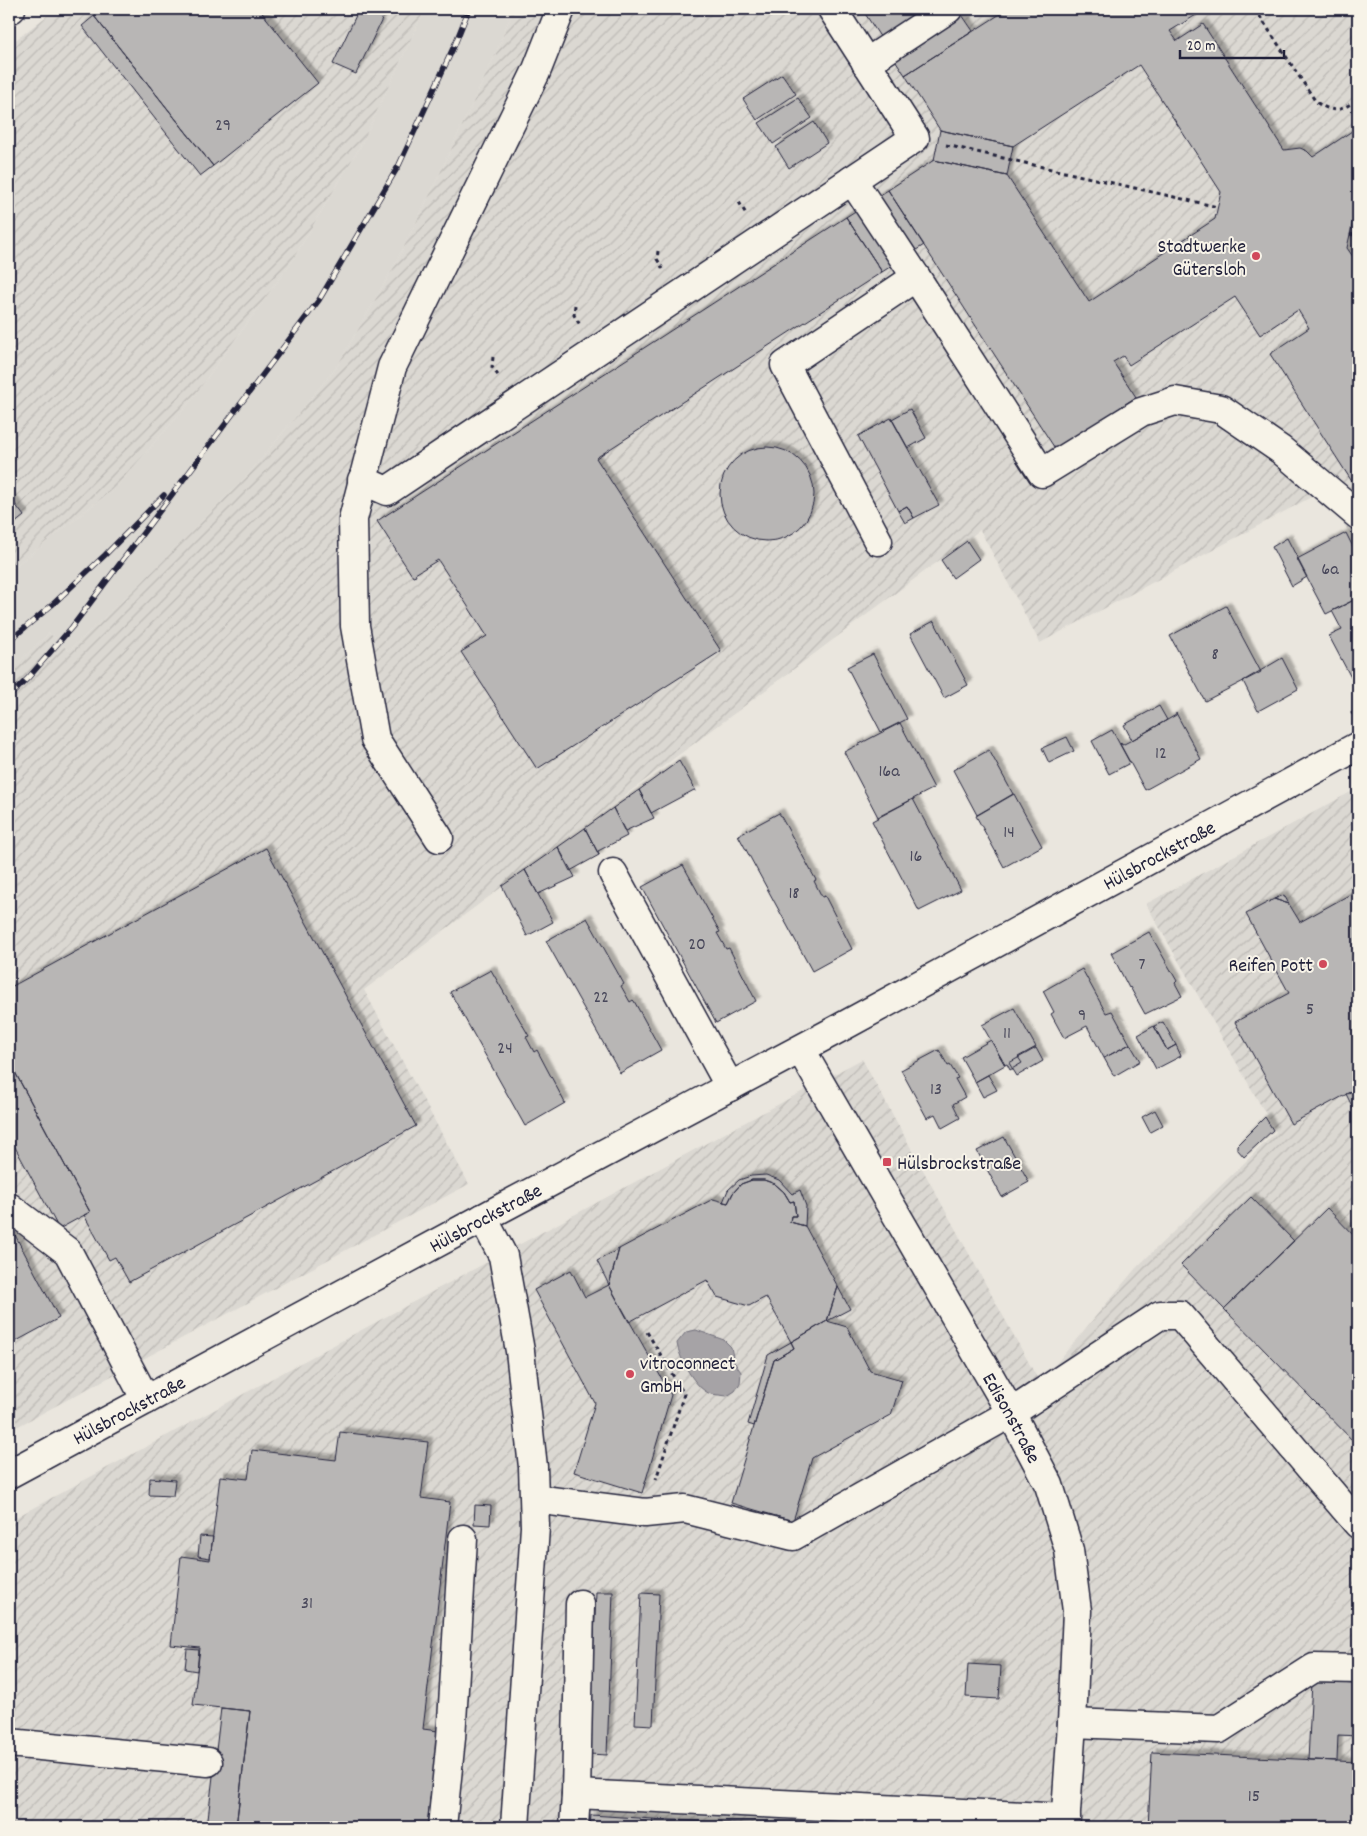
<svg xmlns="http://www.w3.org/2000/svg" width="1367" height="1836" font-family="Dekko,sans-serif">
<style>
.built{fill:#dbd8d2}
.industrial{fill:url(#industrial-furrows)}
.water{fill:#a6a3a6;stroke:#716f7b}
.building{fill:#b8b6b5;stroke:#22223b;filter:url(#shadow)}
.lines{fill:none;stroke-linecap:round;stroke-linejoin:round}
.minor-casing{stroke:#22223b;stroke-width:31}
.path{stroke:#22223b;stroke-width:3;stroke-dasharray:4 4;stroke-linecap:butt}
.minor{stroke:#f7f3e8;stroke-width:28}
.rail-casing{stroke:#22223b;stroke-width:5.5}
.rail{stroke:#f7f3e8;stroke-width:4;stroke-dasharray:11;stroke-linecap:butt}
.poi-dot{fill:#d1495b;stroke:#f7f3e8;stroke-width:2}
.labels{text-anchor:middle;stroke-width:4;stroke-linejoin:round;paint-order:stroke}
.number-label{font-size:18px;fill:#48475a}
.poi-label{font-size:20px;fill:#22223b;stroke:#f7f3e8;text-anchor:end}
.street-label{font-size:20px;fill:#22223b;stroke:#f7f3e8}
</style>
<defs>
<pattern id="industrial-furrows" width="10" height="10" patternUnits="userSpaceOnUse" patternTransform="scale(1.25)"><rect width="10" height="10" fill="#dbd8d2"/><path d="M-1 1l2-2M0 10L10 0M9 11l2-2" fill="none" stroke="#bcb9b5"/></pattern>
<filter id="shadow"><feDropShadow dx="4.5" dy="-4.5" stdDeviation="1" flood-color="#0004"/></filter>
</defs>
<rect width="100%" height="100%" fill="#eae6de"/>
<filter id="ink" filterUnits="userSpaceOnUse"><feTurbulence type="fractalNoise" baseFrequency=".02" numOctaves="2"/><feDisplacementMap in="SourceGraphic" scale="10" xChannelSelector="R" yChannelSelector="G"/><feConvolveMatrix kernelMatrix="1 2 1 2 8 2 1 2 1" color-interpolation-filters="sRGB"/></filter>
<g filter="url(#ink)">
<path class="built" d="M425 9H513L497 51 434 186 394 267 336 368 248 475 140 584 69 651 49 633 9 672V571L116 487 189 403 290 264 362 143Z"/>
<path class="industrial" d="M56 9H425L362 143 290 264 189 403 116 487 9 571V45Z
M513 9H1358V544L1341 521 1315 495 1040 643 980 530 364 990 469 1184 9 1431V672L49 633 69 651 140 584 248 475 336 368 394 267 434 186 497 51Z
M1358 788V1827H9V1521L862 1059 1040 1383 1136 1268 1276 1132 1146 904Z"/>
<path class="water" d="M696 1330 724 1340 731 1347 734 1362 741 1372 740 1383 735 1391 727 1396C722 1395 716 1395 711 1394 695 1389 679 1358 677 1343L686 1332Z"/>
<path class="building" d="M104 9H259L318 83 213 166 94 16Z
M359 9H387L356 74 333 64Z
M862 9H958L973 31 905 75Z
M1008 9H1206L1170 31 1177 41 1203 24 1284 150 1300 148 1307 151 1313 157 1358 127V217L1353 221 1347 248 1358 264V491L1270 354 1309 328 1298 310 1260 335 1235 297 1129 365 1123 356 1113 362 1136 397 1056 450 888 190 934 160 1007 176 1089 302 1215 219 1221 192 1139 65 1013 146 940 130 905 75Z
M94 16 213 166 200 176 82 26Z
M782 74 796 94 757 120 743 99Z
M798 98 812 118 773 144 759 123Z
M814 122 827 143 789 168 776 147Z
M940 130 1013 146 1007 176 934 160Z
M888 190 924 245 882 272 846 217Z
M846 217 882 272 596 458 721 651 537 769 461 652 487 636 438 560 415 574 416 576 413 577 377 521Z
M910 409 926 438 908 448 892 419Z
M891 418 939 505 914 518 907 506 898 511 858 436Z
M720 494a47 47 0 1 1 94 0a47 47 0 1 1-94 0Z
M9 496 24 516 9 528Z
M907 506 914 518 905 523 898 511Z
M1346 533 1358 557V598L1326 614 1297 559Z
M1287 538 1307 577 1292 586 1272 547Z
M967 541 979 559 953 578 941 560Z
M1358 598V685L1356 687 1329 636 1342 630 1332 611Z
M1226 606 1261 672 1205 701 1170 636Z
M934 621 968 685 944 698 910 634Z
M873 654 907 719 881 732 847 667Z
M1282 658 1298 689 1258 711 1243 681Z
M1159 706 1167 720 1132 740 1124 725Z
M1176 713 1201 759 1145 790 1120 744 1121 743 1122 745 1132 740 1176 715Z
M900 723 934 788 878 817 844 752Z
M1112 730 1130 763 1109 774 1092 741Z
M1067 737 1074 751 1049 763 1042 748Z
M989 750 1013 794 977 815 953 770Z
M679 761 696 791 694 790 651 813 639 790Z
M639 790 654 818 625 831 613 808Z
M1014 794 1042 846 1004 867 976 816Z
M913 799 961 890 919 911 872 821Z
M613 808 627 836 598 851 599 855 585 828Z
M779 813 816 880 814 881 822 897 825 896 852 949 812 971 738 835Z
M585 828 599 855 570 871 558 847Z
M558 847 575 877 538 894 525 870Z
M266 848 416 1126 129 1282 115 1257 109 1260 84 1215 90 1212 9 1061V988Z
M683 865 720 932 717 933 726 949 729 948 756 1001 716 1023 642 887Z
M525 870 553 922 527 936 502 886Z
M1358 890V1088L1291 1124 1235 1022 1289 993 1246 914 1274 899 1289 904 1300 922Z
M1284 895 1289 904 1274 899Z
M587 918 624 984 621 986 630 1002 633 1000 634 1001 661 1050 620 1073 546 941Z
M1149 932 1177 981 1175 983 1182 996 1145 1014 1130 987 1129 988 1111 953Z
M1082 969 1106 1013 1112 1011 1130 1044 1104 1058 1087 1026 1064 1038 1051 1014 1054 1012 1043 991Z
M491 970 529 1036 526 1037 534 1052 537 1050 565 1103 525 1126 450 992Z
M1014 1008 1036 1047 1018 1057 1022 1063 1010 1070 1007 1064 1005 1065 982 1025Z
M1163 1022 1176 1045 1167 1050 1154 1026Z
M1154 1026 1167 1050 1176 1045 1181 1056 1156 1069 1138 1035Z
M991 1040 1005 1065 975 1082 961 1057Z
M1130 1044 1140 1061 1114 1076 1104 1058Z
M1036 1048 1043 1061 1017 1076 1009 1063Z
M939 1050 948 1066 950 1065 958 1078 955 1079 965 1097 953 1104 960 1118 942 1128 935 1114 927 1118 901 1070Z
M9 1061 90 1212 59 1229 9 1136Z
M988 1075 997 1090 983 1097 975 1082Z
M1358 1088V1118L1346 1094Z
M1155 1110 1163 1125 1150 1132 1142 1117Z
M1265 1117 1273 1130 1244 1157 1237 1149V1145Z
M1004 1137 1029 1182 1002 1197 977 1151Z
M766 1175 779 1180 792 1194 800 1190 806 1206 805 1226 790 1222 791 1216H796L794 1201 790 1202 784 1192 775 1184 764 1180H752L741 1184 733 1193 728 1203 723 1202 728 1190 739 1180 751 1176Z
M752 1180H764L775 1184 784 1192 790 1202 794 1201 796 1216H791L790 1222 805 1226 838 1287 827 1321 791 1342 766 1297 749 1306 717 1297 707 1280 629 1322 609 1285 619 1249 713 1199 728 1203 733 1193 741 1184Z
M1251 1197 1294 1241 1224 1309 1181 1265Z
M1327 1208 1358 1240V1446L1224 1309Z
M15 1235 59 1318 11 1344 9 1341V1238Z
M619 1249 609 1285 597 1261Z
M571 1270 585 1297 609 1285 671 1395 642 1493 574 1472 595 1403 534 1290Z
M838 1287 850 1309 827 1321Z
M827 1321 847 1327 870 1371 902 1380 891 1415 812 1458 793 1521 731 1503 774 1360 794 1348 791 1342Z
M791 1342 794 1348 774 1360 754 1426 748 1424 768 1355Z
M340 1432 428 1442 421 1498 450 1502 423 1729 438 1731 427 1827H236L250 1711 193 1705 200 1648 171 1645 181 1556 210 1560 220 1476 248 1479 252 1450 336 1460Z
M150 1478 175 1480 173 1496 149 1495Z
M475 1505 491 1506 490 1525 474 1524Z
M200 1536 213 1537 210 1558 198 1556Z
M596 1592H613L607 1755 589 1754Z
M641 1593 659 1594 653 1725 635 1724Z
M187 1649 199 1650 197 1671 185 1669Z
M968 1664 1001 1666 999 1699 966 1697Z
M1312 1682 1358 1684V1736L1338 1735 1337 1761 1308 1760Z
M221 1708 250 1711 236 1827H207Z
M1152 1752 1358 1762V1827H1148Z
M591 1815 653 1819 652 1827H590Z
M653 1819 807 1827H652Z"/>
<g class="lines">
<g class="minor-casing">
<g id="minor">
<path d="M9 10 11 9"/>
<path d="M866 63 948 9"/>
<path d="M852 180 916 277"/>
<path d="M362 480 387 491 915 138 832 9"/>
<path d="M878 541 785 365 916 277 1042 473 1141 412 1175 401 1221 409 1281 450 1358 515"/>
<path d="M439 838 375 739 355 626 353 519 392 367 536 72 561 9"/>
<path d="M613 873 730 1087"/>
<path id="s1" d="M801 1050 1011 1413 1049 1485 1069 1550 1077 1611 1072 1723 1065 1827"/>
<path d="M9 1207 68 1252 146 1400"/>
<path d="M483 1218 503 1256 520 1351 533 1467 535 1527 515 1827"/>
<path id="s2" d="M9 1474 498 1210 838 1029 1358 746"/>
<path d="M535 1499 645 1513 685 1509 793 1536 1011 1413 1160 1315H1180L1358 1524"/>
<path d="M1072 1723 1219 1729 1314 1668 1358 1669"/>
<path d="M9 1743 208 1762"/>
<path d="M576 1794 580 1604"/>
<path d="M442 1827 451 1738 463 1539"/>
<path d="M574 1827 576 1794 1066 1818"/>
</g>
</g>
<path class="path" d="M1255 9 1316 102C1334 114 1341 111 1358 99
M946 145 1218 207
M739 202 746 214
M1350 234 1358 236
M658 251 657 259 663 269
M575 305 574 315 580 325
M493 357 492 367 500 378
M1351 714 1358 710
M647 1332 684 1394 656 1479"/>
<use href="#minor" class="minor"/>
<g class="rail-casing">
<path id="rail" d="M9 641 52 605 105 555 164 495
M9 697 29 677 72 627 319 300 399 165 455 44 469 9"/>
</g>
<use href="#rail" class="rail"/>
</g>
</g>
<g class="poi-dot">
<circle cx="1256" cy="256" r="5"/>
<circle cx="1323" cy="964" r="5"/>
<rect x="882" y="1157" width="10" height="10" rx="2.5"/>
<circle cx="630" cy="1374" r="5"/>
</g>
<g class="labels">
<g class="number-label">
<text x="223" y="130">29</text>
<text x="1330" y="574">6a</text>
<text x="1215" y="659">8</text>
<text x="1161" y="758">12</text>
<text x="889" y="776">16a</text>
<text x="1009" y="837">14</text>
<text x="916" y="861">16</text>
<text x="794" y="898">18</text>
<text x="697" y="949">20</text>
<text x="1142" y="969">7</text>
<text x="601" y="1002">22</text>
<text x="1310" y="1014">5</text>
<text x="1082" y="1020">9</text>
<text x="1007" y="1038">11</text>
<text x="505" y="1053">24</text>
<text x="936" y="1094">13</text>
<text x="307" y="1608">31</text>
<text x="1254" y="1801">15</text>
</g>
<g class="poi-label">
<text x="1246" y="252">Stadtwerke<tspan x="1246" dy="23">Gütersloh</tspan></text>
<text x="1313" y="971">Reifen Pott</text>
<text x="897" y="1169" text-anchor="start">Hülsbrockstraße</text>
<text x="640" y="1369" text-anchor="start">vitroconnect<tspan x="640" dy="23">GmbH</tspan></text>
</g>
<g class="street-label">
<text dy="7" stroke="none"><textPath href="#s2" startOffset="1306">Hülsbrockstraße</textPath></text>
<text dy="7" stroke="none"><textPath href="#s2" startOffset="541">Hülsbrockstraße</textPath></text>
<text dy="7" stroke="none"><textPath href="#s2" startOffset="136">Hülsbrockstraße</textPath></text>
<text dy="7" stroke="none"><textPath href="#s1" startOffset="424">Edisonstraße</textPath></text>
</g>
</g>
<rect width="1367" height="1836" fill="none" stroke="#f7f3e8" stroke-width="30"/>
<rect x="15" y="15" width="1337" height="1806" fill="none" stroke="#22223b" stroke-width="2" filter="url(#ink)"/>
<path d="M1180 50v8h104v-8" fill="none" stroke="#22223b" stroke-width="2.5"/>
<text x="1187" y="50" font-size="15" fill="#22223b" stroke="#f7f3e8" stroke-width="4" paint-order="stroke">20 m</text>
</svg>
